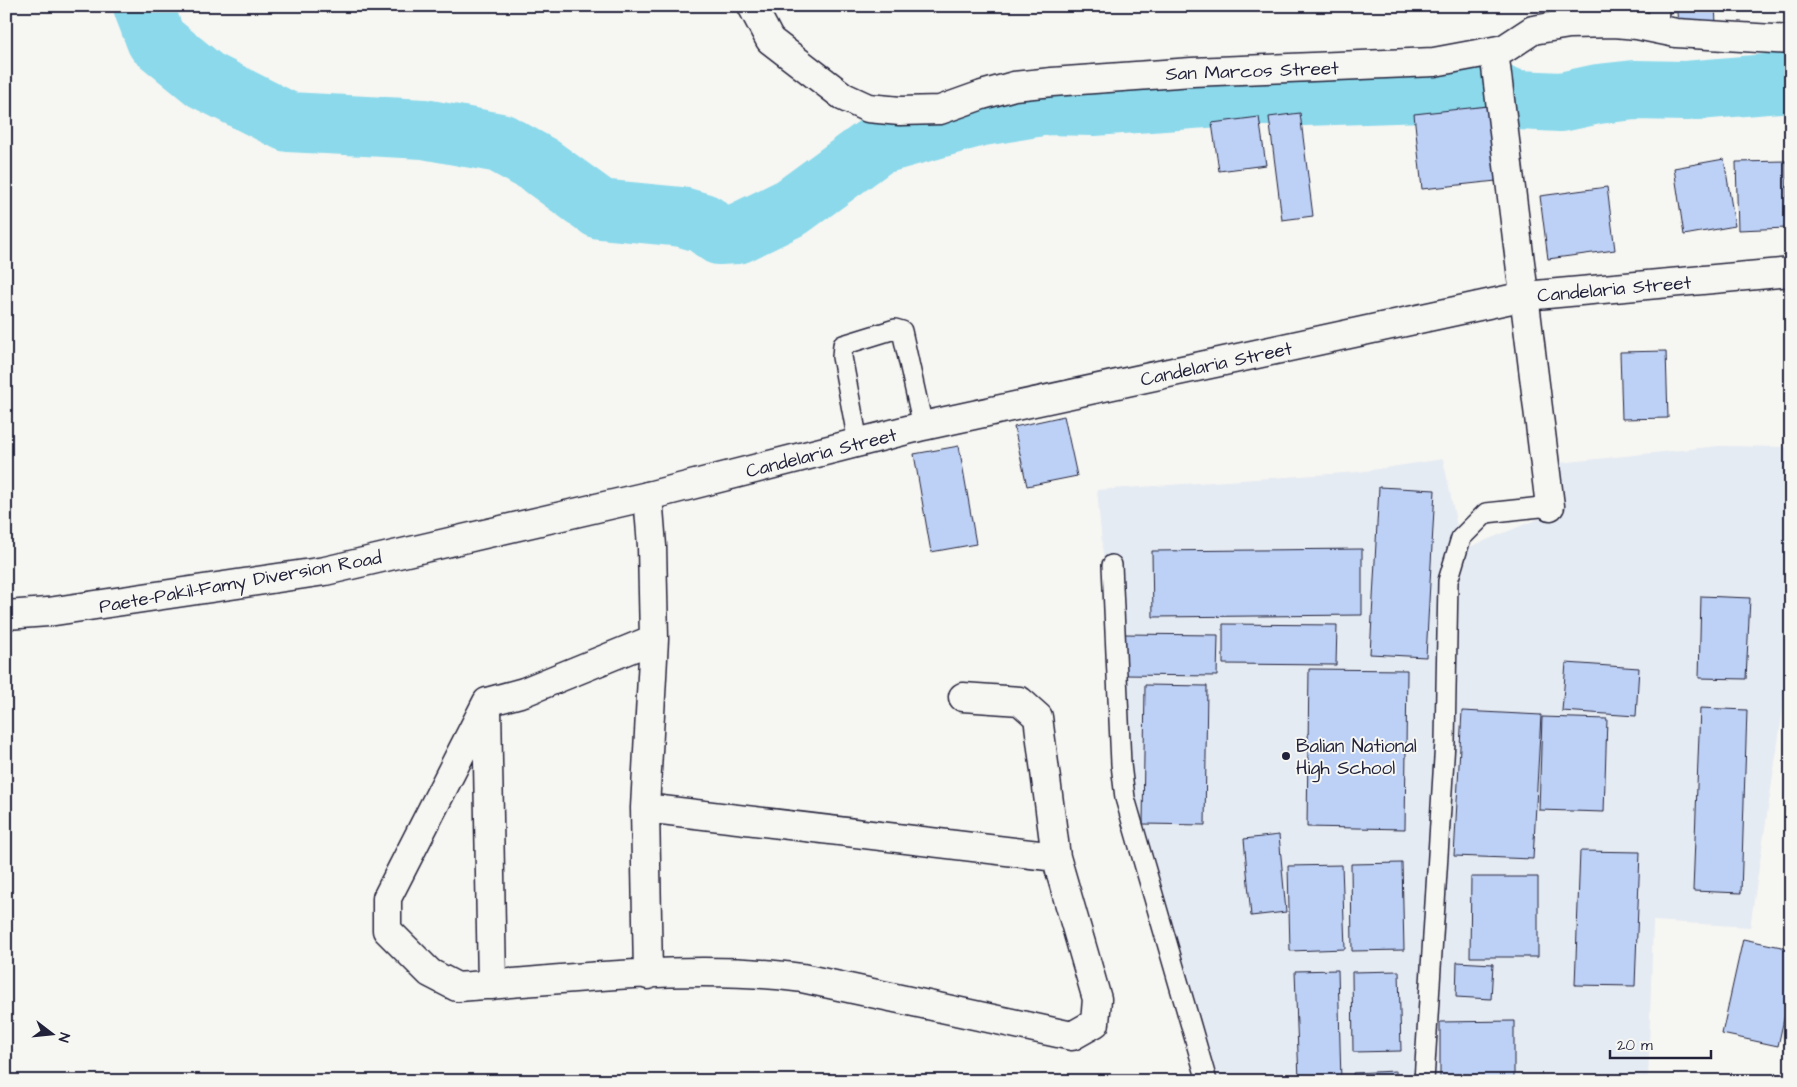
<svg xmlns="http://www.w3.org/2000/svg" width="1797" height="1087" font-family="'Architects Daughter',sans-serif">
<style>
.built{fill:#e5ebf3}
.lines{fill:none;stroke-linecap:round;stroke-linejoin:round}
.river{stroke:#8bd9eb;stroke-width:60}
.building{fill:#bdd1f6;stroke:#22223b}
.service-casing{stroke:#22223b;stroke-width:22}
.minor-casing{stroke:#22223b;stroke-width:31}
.secondary-casing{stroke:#22223b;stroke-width:31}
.service{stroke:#f6f6f2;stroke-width:19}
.minor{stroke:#f6f6f2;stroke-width:28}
.secondary{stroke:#f6f6f2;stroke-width:28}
.poi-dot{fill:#22223b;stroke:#f6f6f2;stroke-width:2}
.labels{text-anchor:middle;stroke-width:4;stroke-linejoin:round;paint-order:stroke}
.street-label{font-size:19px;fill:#22223b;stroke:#f6f6f2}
.poi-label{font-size:19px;fill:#22223b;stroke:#f6f6f2;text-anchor:start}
</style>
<rect width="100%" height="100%" fill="#f6f6f2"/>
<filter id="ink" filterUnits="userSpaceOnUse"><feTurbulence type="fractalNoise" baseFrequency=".02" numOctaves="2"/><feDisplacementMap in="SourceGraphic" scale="10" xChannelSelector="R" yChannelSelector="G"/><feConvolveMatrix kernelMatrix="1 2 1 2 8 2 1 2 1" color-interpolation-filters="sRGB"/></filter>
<g filter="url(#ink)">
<path class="built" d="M1719 446 1791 447 1790 663 1750 927 1653 921 1648 1081H1210L1127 812 1097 490 1359 472 1443 459 1462 550 1553 513 1550 464Z"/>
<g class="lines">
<path class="river" d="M143 6 156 40 205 80 288 122 424 129 500 143 541 166 600 209 682 217 703 223 719 235 737 234 792 207 877 145 977 117 1048 105 1093 106 1233 96H1304L1484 90 1518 100 1561 102 1598 94 1635 90 1686 91 1791 82"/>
</g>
<path class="building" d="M1660 6H1715L1716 23 1678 26 1677 12 1660 14Z
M1488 106 1496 181 1422 189 1414 114Z
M1300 113 1313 216 1282 220 1269 117Z
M1259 117 1266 165 1219 171 1212 123Z
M1791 155V224L1788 156Z
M1724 159 1735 226 1684 235 1674 168Z
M1786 161 1787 228 1738 230 1736 162Z
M1607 187 1615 250 1548 259 1540 196Z
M1666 351 1668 418 1622 419 1620 352Z
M1064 416 1077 476 1027 486 1014 427Z
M959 446 976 544 931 552 914 454Z
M1379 487 1435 490 1426 657 1370 654Z
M1362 549V615L1153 617 1152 551Z
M1701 596 1750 598 1746 679 1699 678Z
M1223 624 1337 625 1336 665 1223 664Z
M1124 634 1218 635 1217 676 1123 675Z
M1566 663 1639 668 1636 716 1562 711Z
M1309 669 1407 670 1405 829 1307 827Z
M1145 685 1207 686 1205 825 1143 824Z
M1700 708 1747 710 1741 893 1693 891Z
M1462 711 1541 715 1533 859 1454 856Z
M1542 717 1607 719 1604 812 1539 810Z
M1279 835 1286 912 1251 916 1244 839Z
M1580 851 1640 852 1635 986 1575 985Z
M1402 863 1404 950 1352 951 1351 864Z
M1342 865 1345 949 1290 951 1288 866Z
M1471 877H1538V957H1470Z
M1743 939 1791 949V987L1778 1046 1722 1034Z
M1457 962 1493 964 1491 999 1456 997Z
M1338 970 1341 1081H1299L1295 971Z
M1399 971 1401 1051 1353 1052 1352 972Z
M1514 1021V1081H1440V1022Z
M1396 1071V1081H1353V1073Z"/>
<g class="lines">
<g class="service-casing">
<path id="service" d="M1658 29 1659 6
M858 442 842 357 843 345 895 329 902 331 923 426
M1112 565 1121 764 1125 798 1207 1081
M1424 1081 1445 742 1448 581 1461 538 1486 513 1550 506"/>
</g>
<g class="minor-casing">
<path id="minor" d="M752 6 770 40 844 97 868 108 900 111 940 110 982 95 1014 86 1052 82 1192 72 1434 62 1504 49 1533 30 1569 24 1614 23 1637 25 1676 33 1791 40
M1494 51 1550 506
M654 639 524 692 487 702 387 898V930L430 973 457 987C567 980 693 963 802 978L1072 1036 1095 1023 1097 999 1056 857 1038 717 1020 701 963 697
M487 706 492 985
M645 808 1056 857
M648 975 645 808 654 639 652 546 648 496"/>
</g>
<g class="secondary-casing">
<path id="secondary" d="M6 615 48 612 325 571 648 496 923 426 1525 296 1791 272"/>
</g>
<use href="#service" class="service"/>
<use href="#minor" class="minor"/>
<use href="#secondary" class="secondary"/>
</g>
</g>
<circle class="poi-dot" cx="1286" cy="756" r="5"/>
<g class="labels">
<g class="street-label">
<text transform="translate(1252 70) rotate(-2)" y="7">San Marcos Street</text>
<text transform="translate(1614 288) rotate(-5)" y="7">Candelaria Street</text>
<text transform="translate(1216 363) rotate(-12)" y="7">Candelaria Street</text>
<text transform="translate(821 452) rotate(-14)" y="7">Candelaria Street</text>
<text transform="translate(240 581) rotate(-10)" y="7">Paete-Pakil-Famy Diversion Road</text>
</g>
<g class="poi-label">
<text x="1296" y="752">Balian National<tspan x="1296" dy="22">High School</tspan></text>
</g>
</g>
<rect width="1797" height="1087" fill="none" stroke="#f6f6f2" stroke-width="25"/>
<rect x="12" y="12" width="1772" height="1062" fill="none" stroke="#22223b" stroke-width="2" filter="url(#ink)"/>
<g transform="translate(52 1034) rotate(106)" stroke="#f6f6f2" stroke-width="4" paint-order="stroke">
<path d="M0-4L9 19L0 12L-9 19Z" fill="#22223b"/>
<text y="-8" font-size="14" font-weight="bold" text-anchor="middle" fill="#22223b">N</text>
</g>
<path d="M1610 1050v8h101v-8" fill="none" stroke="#22223b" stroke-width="2.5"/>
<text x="1617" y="1050" font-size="15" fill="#22223b" stroke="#f6f6f2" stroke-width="4" paint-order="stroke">20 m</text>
</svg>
